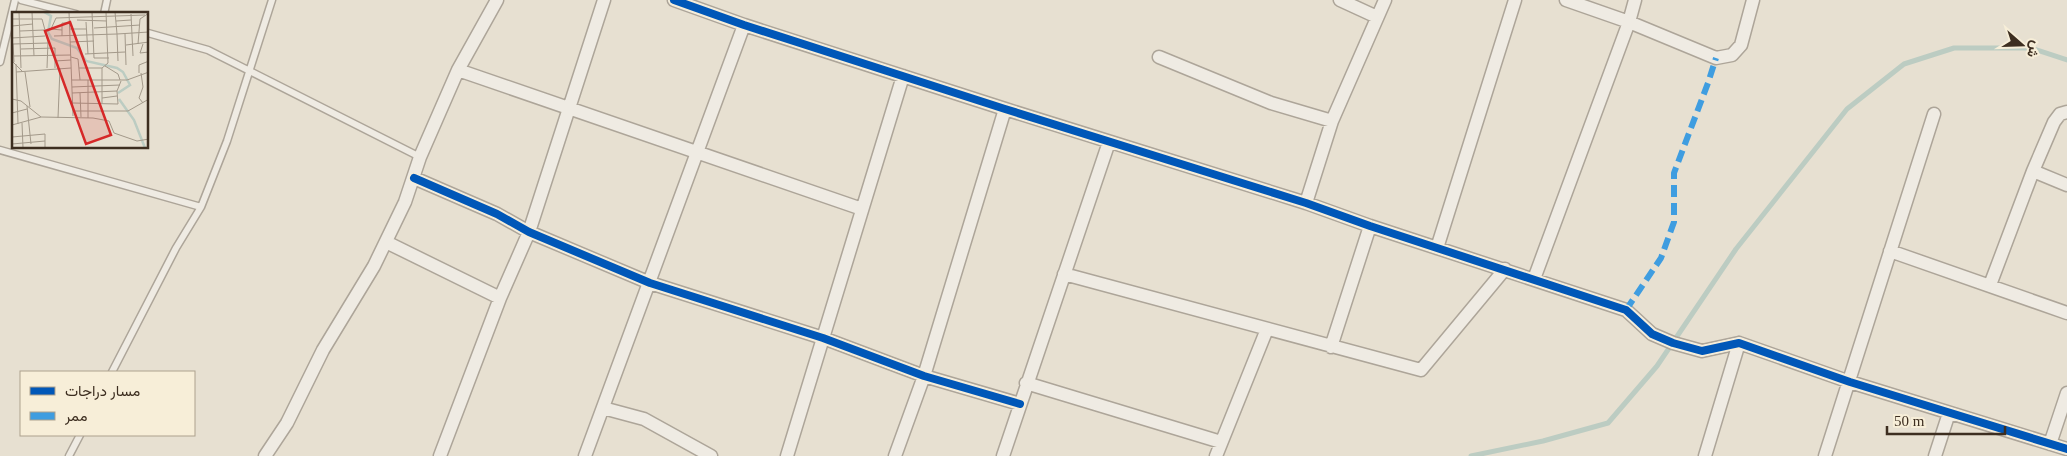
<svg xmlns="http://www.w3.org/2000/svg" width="2067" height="456" font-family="'Times New Roman',Vazirmatn,serif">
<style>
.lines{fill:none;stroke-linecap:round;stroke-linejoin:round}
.stream{stroke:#bcccc2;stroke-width:5}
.service-casing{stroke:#ada599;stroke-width:9}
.minor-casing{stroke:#ada599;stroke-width:15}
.service{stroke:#efebe3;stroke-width:6}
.minor{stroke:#efebe3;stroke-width:12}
.quiet{stroke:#3f9de0;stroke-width:6;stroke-dasharray:12 6;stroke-linecap:butt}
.cycleway-casing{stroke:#f7eed8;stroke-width:11}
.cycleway{stroke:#0057b8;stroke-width:8}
.inset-river{fill:none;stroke:#bcccc2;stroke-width:2.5}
.inset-road{fill:none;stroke:#a3998a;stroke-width:1}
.view{fill:#d62828;fill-opacity:0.15;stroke:#d62828;stroke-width:2.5}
.inset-edge{fill:none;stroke:#3d2e20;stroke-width:2.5}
</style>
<rect width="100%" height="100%" fill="#e7e0d1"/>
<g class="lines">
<path class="stream" d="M1471 456 1543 441 1608 423 1657 366 1736 249 1847 109 1904 64 1954 48H2031L2067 60"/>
<g class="service-casing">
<path id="service" d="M21 0 76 14
M104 14 107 0
M148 33 208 50 420 157
M0 62 15 0
M0 150 201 207
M112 372 176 248 201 207 227 141 272 0
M69 456 80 435"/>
</g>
<g class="minor-casing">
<path id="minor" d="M674 0 744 25 1005 109 1306 203 1370 226 1626 310 1652 334 1673 343 1702 351 1739 343 1850 382 2067 449
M1340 0 1377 17
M1566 0 1629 22 1716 58 1732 55 1741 45 1753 0
M1159 57 1271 103 1332 121
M458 70 862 209
M2033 171 2067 185
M414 178 497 214 529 232 650 283 823 338 924 376 1020 404
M1306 203 1332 121 1385 0
M386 242 500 298
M1437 248 1515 0
M1890 251 2067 313
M1064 274 1421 370 1505 269
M1534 279 1629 22 1635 0
M1990 285 2033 171 2054 122 2060 114 2067 112
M1331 347 1370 226
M1026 383 1221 442
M603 408 644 419 711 456
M2050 444 2067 393
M265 456 287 423 323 350 374 266 405 202 420 157 458 70 497 0
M440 456 500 298 529 232 604 0
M585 456 744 25
M787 456 903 76
M895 456 924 376 1005 109
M1003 456 1109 142
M1216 456 1267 329
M1705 456 1739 343
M1825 456 1934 114
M1935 456 1949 413"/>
</g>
<use href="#service" class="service"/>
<use href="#minor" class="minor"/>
<path class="quiet" d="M1626 310 1661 258 1674 222V173L1708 83 1716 58"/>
<g class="cycleway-casing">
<path id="cycleway" d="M674 0 744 25 1005 109 1306 203 1370 226 1626 310 1652 334 1673 343 1702 351 1739 343 1850 382 2067 449
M414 178 497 214 529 232 650 283 823 338 924 376 1020 404"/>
</g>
<use href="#cycleway" class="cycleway"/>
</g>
<g transform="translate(12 12)">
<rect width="136" height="136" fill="#e7e0d1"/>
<path class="inset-river" d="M32 0 39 4 36 20 40 27 65 36 74 49 105 56 111 60 118 73 106 81M107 87 122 108 133 136"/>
<path class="inset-road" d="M7 0 9 56M20 0 22 44M57 0 61 104M80 0 82 46H97M119 2 121 44M0 7H30L36 29 35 56M65 8 95 9M104 9 119 8M74 10 76 42M0 14 21 12M82 16 128 13M58 17H74M50 18 39 17 44 6 133 3M8 19 32 18M113 22 114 53M42 24 105 22 103 0M50 24V11H58M0 26 33 24M58 30 82 29M126 32 128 7 137 1M131 32 128 41 137 40M114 33 137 30M9 37 43 36V56M73 42 113 40M2 44 59 43M59 45 66 47 68 68M0 49 11 60M43 49 59 48M106 49 105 22 137 20M2 50 1 32 36 31M4 52 6 112M93 54 106 62 108 68M67 56H90L96 51 94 0M90 56V91M4 60 59 56M13 60 18 95M127 61V53L137 49M129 61 131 75 127 86 131 91M60 68H115L137 60M60 75 108 73M60 81 105 79M68 81 69 105M90 86 105 84M0 87 9 89 29 105M61 91 106 92 105 79 109 69M15 94 19 132M61 99H116L137 87M0 101 15 97M46 106 48 56M76 106V68M10 111 11 136M0 113 29 105 81 106 97 109 102 121 125 129 137 127M0 125 33 122V136M0 132 33 129"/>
<path class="view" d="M58 10 99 123 74 132 33 19Z"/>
<rect width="136" height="136" class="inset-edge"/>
</g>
<rect x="20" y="371" width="175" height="65" fill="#f7eed8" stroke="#ada18e"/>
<rect x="30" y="387" width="25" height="8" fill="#0057b8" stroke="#ada18e"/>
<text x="65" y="396" font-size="15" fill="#3d2e20">مسار دراجات</text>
<rect x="30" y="412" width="25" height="8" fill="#3f9de0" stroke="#ada18e"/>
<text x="65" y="421" font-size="15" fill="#3d2e20">ممر</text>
<g transform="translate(2022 45) rotate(110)" stroke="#f7eed8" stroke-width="4" paint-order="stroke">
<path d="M0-4L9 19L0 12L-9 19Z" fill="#3d2e20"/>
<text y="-8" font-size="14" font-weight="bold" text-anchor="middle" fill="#3d2e20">ش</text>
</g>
<path d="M1887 426v8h118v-8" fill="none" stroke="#3d2e20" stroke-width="2.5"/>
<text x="1894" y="426" font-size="15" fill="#3d2e20" stroke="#f7eed8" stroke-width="4" paint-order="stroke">50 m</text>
</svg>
